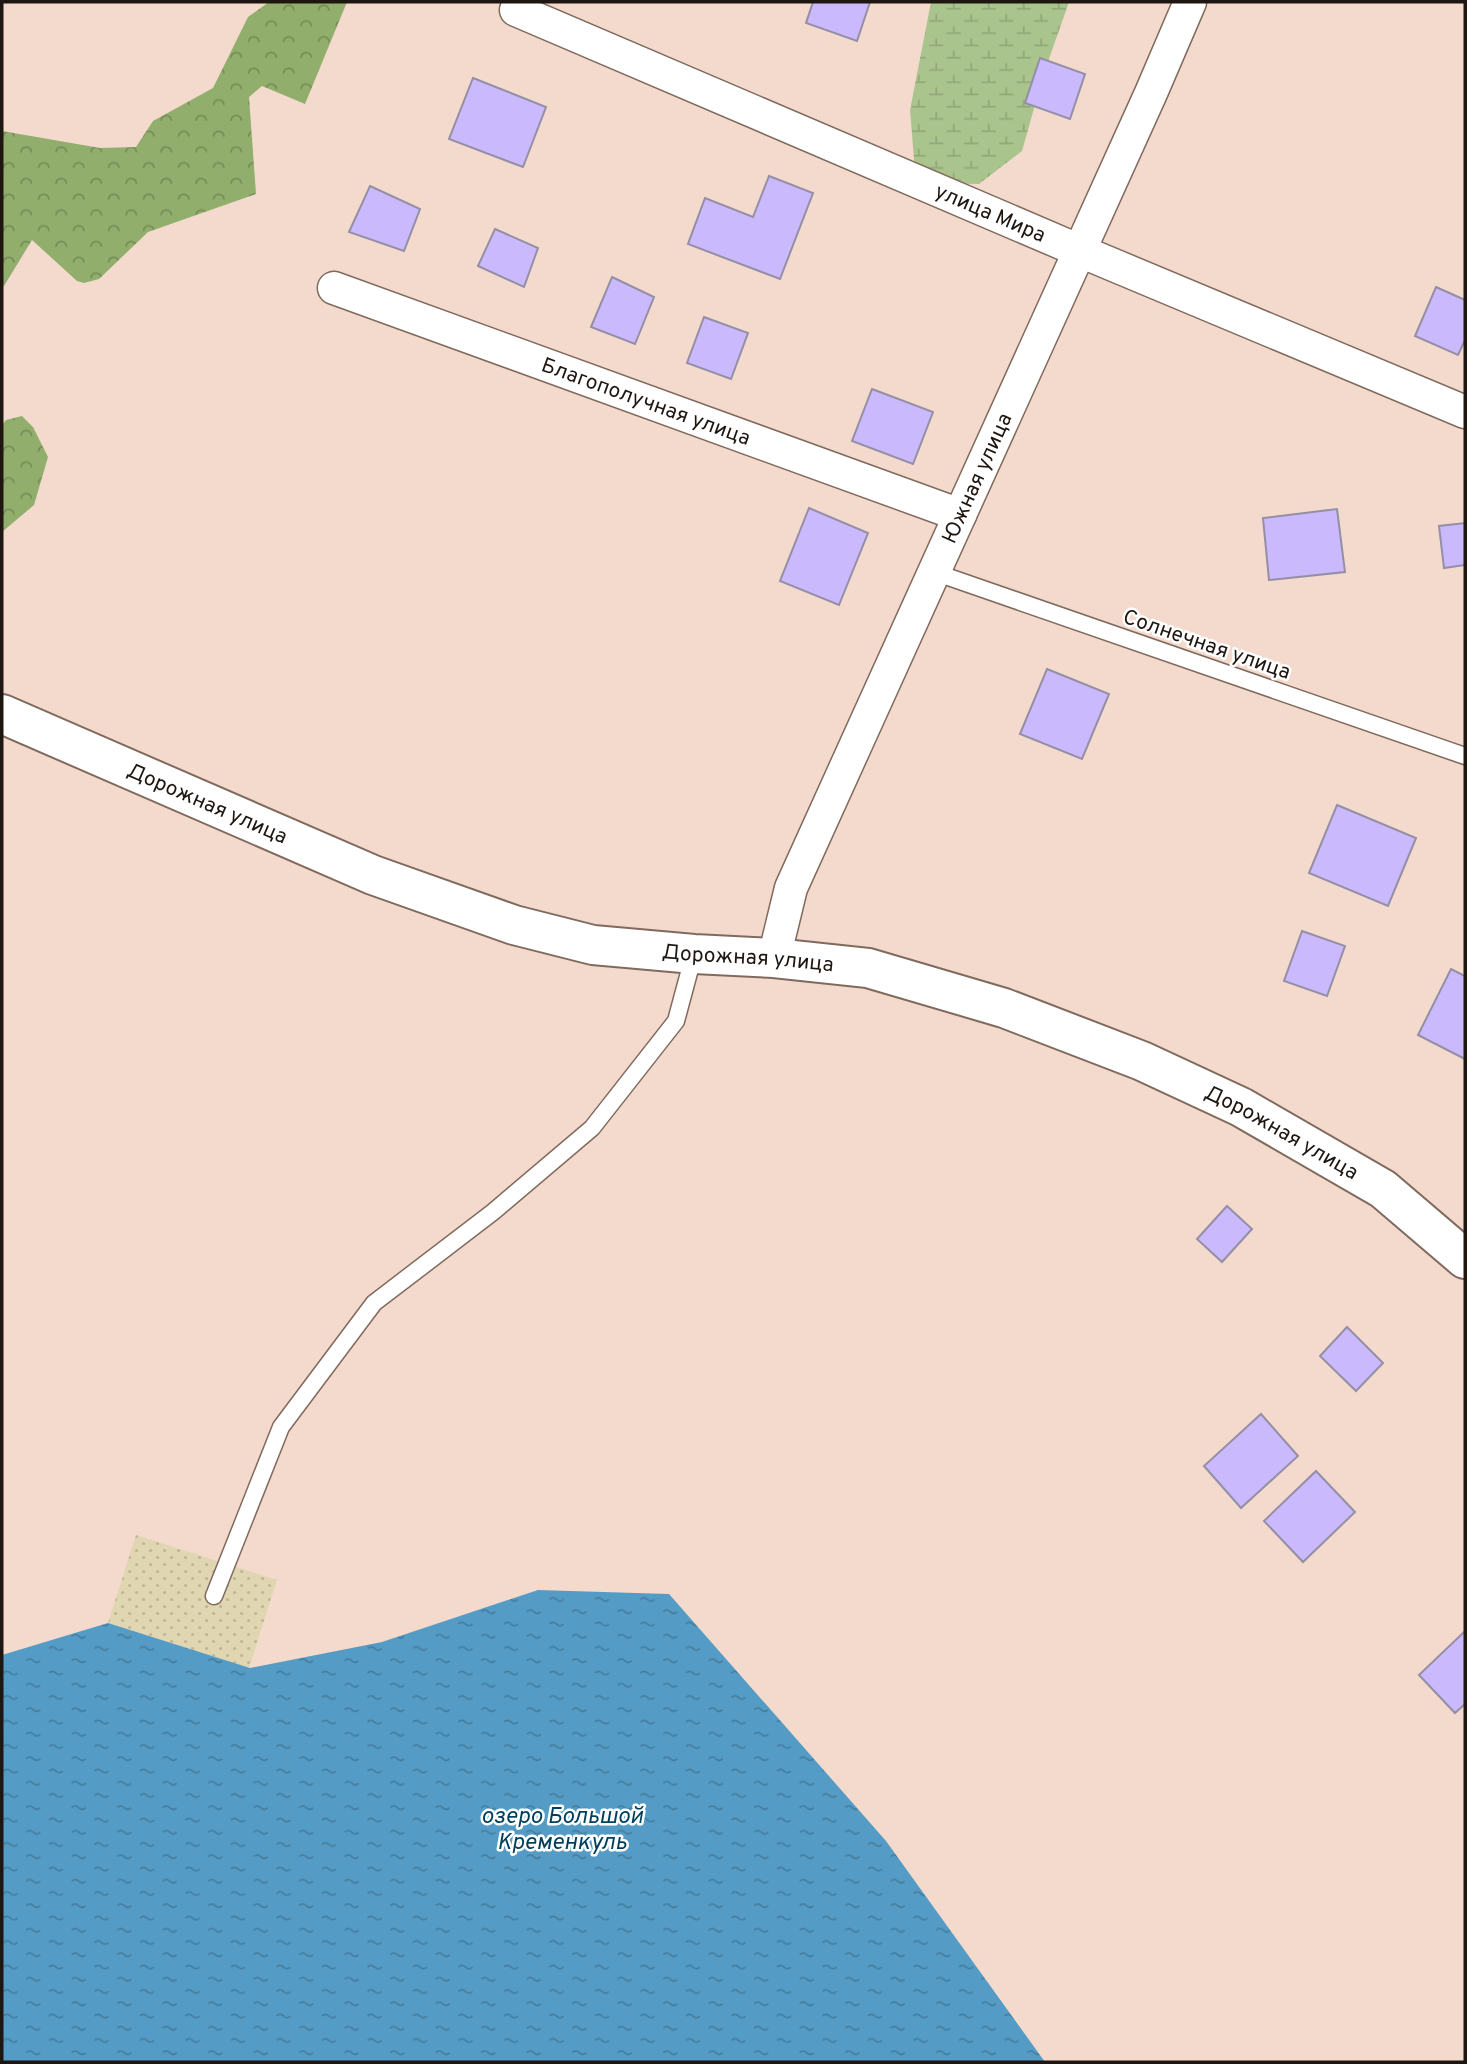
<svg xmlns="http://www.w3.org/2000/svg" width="1467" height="2064" font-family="Overpass,sans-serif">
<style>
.forest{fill:url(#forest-crowns)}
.wetland{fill:url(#wetland-marsh)}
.sand{fill:url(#sand-dots)}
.water{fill:url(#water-ripples)}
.building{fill:#cab9fd;stroke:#948fa5;stroke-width:2}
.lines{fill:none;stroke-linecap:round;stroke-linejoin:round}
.service-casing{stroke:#806a5e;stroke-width:19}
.minor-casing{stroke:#806a5e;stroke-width:35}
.tertiary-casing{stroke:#806a5e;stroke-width:42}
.service{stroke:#fff;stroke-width:16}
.minor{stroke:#fff;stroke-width:32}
.tertiary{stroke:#fff;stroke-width:38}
.labels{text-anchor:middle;stroke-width:5;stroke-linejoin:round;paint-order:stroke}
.street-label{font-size:21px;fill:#1e1611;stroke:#fff}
.water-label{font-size:23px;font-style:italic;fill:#003f5c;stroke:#fff}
</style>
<defs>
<pattern id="forest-crowns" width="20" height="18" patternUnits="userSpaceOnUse" patternTransform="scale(1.75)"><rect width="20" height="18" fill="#91ae6d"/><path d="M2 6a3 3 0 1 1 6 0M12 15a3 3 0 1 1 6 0" fill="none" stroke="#768d58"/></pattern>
<pattern id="wetland-marsh" width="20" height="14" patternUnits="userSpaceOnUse" patternTransform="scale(1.75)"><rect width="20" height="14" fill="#aac48d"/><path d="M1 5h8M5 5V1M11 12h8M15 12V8" fill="none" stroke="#92a879"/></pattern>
<pattern id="sand-dots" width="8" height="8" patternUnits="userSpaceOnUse" patternTransform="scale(1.75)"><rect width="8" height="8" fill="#e0d6b1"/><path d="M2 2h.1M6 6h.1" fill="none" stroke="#c0b797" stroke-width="1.8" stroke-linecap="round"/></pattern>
<pattern id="water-ripples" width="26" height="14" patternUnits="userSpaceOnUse" patternTransform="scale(1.75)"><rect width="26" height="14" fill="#549cc6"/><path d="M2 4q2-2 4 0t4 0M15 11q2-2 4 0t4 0" fill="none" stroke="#457e9f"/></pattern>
</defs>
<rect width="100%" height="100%" fill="#f3dacc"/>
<path class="forest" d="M269 2H347L305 104 262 86 249 97 256 194 148 232 99 279 84 283 77 281 32 240 4 286 2 287V131L100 148 136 147 153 121 213 88 248 17Z
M22 416 33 427 48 457 34 505 2 532V425L6 420Z"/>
<path class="wetland" d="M931 2H1069L1044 73 1022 151 979 184 916 183 910 110Z"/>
<path class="sand" d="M136 1535 277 1580 249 1668 108 1623Z"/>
<path class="water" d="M538 1590 669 1594 886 1841 1045 2062H2V1655L108 1623 250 1668 382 1642Z"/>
<path class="building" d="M813 2H870L857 41 806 23Z
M1040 58 1085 74 1070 119 1025 103Z
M473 78 546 107 523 167 449 139Z
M769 176 813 193 780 279 688 244 705 198 753 217Z
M370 186 420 209 404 251 349 232Z
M495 229 538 248 524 287 478 266Z
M612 277 654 297 635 344 591 327Z
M1436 287 1465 300V340L1458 355 1415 336Z
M704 317 748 333 731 379 687 363Z
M872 389 933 412 913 464 852 441Z
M809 508 868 533 839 605 780 581Z
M1337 509 1345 572 1269 580 1263 518Z
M1465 523V565L1444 568 1439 526Z
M1047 669 1109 694 1082 759 1020 734Z
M1337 805 1416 838 1388 906 1309 873Z
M1302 931 1345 946 1327 996 1284 981Z
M1451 969 1465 976V1059L1418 1035Z
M1227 1206 1252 1229 1222 1262 1197 1239Z
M1347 1327 1383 1363 1356 1391 1320 1356Z
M1261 1414 1298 1456 1241 1508 1204 1466Z
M1316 1471 1355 1512 1303 1562 1264 1521Z
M1465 1631V1704L1455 1713 1419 1675Z"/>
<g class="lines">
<g class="service-casing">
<path id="service" d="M934 572 1465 756
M214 1596 281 1427 374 1303 493 1212 592 1128 676 1021 694 954"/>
</g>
<g class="minor-casing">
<g id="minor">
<path id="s1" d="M516 10 1080 251 1465 412"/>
<path id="s2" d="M334 288 960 515"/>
<path id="s3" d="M774 958 791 888 1151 93 1190 2"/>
</g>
</g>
<g class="tertiary-casing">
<g id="tertiary">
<path id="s4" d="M2 714 373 875 514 925 593 945 694 954 774 958 868 968 1004 1008 1142 1061 1241 1107 1383 1189 1465 1259"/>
</g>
</g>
<use href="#service" class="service"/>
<use href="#minor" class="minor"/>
<use href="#tertiary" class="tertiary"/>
</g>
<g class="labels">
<g class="street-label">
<text dy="7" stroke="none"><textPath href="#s1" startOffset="516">улица Мира</textPath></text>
<text dy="7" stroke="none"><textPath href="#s2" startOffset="332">Благополучная улица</textPath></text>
<text dy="7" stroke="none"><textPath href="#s3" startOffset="522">Южная улица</textPath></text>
<text transform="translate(1207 644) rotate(19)" y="7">Солнечная улица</text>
<text dy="7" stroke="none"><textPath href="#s4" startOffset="224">Дорожная улица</textPath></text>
<text dy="7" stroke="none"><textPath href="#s4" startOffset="791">Дорожная улица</textPath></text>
<text dy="7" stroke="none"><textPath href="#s4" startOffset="1358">Дорожная улица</textPath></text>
</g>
<g class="water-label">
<text x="562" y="1823">озеро Большой<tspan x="562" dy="26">Кременкуль</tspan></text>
</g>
</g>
<rect width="1467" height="2064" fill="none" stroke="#1e1611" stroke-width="7"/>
</svg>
